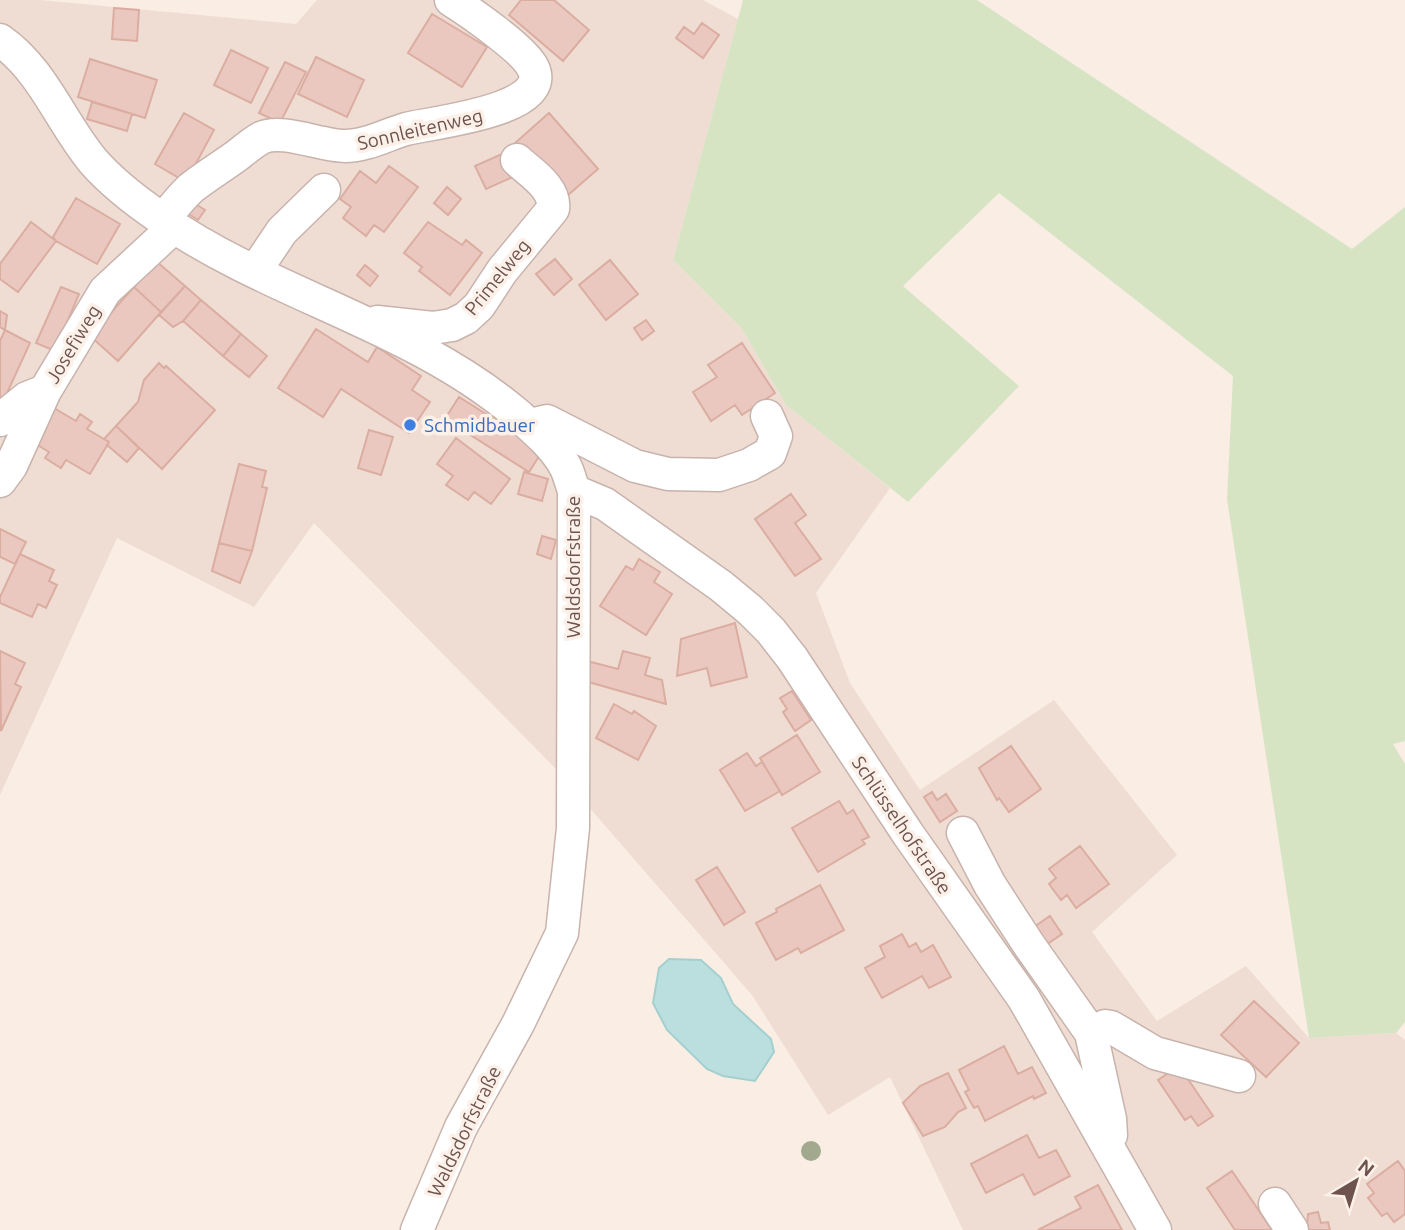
<svg xmlns="http://www.w3.org/2000/svg" width="1405" height="1230" font-family="Ubuntu,sans-serif">
<style>
.residential{fill:#efddd3}
.green{fill:#d7e4c4}
.water{fill:#bbdfde;stroke:#a3d0ce;stroke-width:2}
.building{fill:#ebc8bf;stroke:#dbada1;stroke-width:2}
.lines{fill:none;stroke-linecap:round;stroke-linejoin:round}
.minor-casing{stroke:#c8b3ac;stroke-width:35}
.minor{stroke:#fff;stroke-width:32}
.tree{fill:#a3a98e}
.shop-dot{fill:#3f7fe0;stroke:#fcf1e9;stroke-width:2.5}
.labels{text-anchor:middle;stroke-width:7;stroke-linejoin:round;paint-order:stroke}
.street-label{font-size:19px;fill:#6e524d;stroke:#fcf1e9}
.shop-label{font-size:19px;fill:#366cbe;stroke:#fcf1e9;text-anchor:start}
</style>
<rect width="100%" height="100%" fill="#f9ede4"/>
<path class="residential" d="M0 0H40L296 24 317 0H703L738 19 673 260 742 329 786 405 890 488 816 593 850 683 920 790 1054 700 1177 855 1092 932 1157 1021 1246 966 1309 1038 1396 1033 1405 1040V1230H963L890 1077 828 1115 752 995 555 768 314 523 254 607 117 538 0 795Z"/>
<path class="green" d="M743 0H977L1352 249 1405 207V741L1393 744 1405 764V1022L1396 1033 1309 1038 1227 499 1233 376 999 193 903 286 1019 386 908 502 786 405 742 329 673 260Z"/>
<path class="water" d="M669 959 701 960 721 978 733 1004 771 1039 774 1052 755 1081 723 1076 707 1069 667 1030 653 1003 659 968Z"/>
<path class="building" d="M521 0H554L589 30 563 61 509 15Z
M114 8 139 10 137 41 112 39Z
M432 14 487 47 462 87 408 53Z
M702 23 719 35 703 58 676 38 684 27 694 34Z
M231 50 268 68 251 103 214 85Z
M316 57 364 80 347 117 298 94Z
M90 59 157 80 145 118 78 97Z
M285 62 306 72 280 123 259 113Z
M92 102 132 114 127 131 87 119Z
M184 113 214 130 186 182 155 164Z
M549 113 598 169 568 195 545 168 540 172 515 143Z
M504 153 515 176 486 189 475 166Z
M389 166 418 187 384 232 374 225 366 236 343 218 351 207 340 199 360 171 376 183Z
M447 187 461 199 448 215 434 203Z
M76 198 120 224 97 264 56 241 53 237Z
M194 203 205 210 198 220 187 213Z
M31 222 56 241 18 292 0 279V264Z
M428 222 462 245 466 240 482 253 450 295 419 271 422 267 404 253Z
M555 259 572 279 554 295 536 274Z
M610 260 638 294 606 320 579 285Z
M156 261 185 286 161 312 134 287Z
M365 265 378 276 370 286 357 275Z
M185 286 201 300 183 321 173 327 159 315Z
M61 287 79 294 55 351 36 343Z
M134 287 161 312 118 361 90 336Z
M201 300 241 334 223 356 183 321Z
M0 311 7 315 5 330 0 327Z
M646 320 654 331 642 340 634 328Z
M316 329 368 362 377 347 421 376 412 390 430 402 409 433 341 389 323 417 278 388Z
M5 330 30 343 2 404 0 403V341Z
M241 334 267 356 249 377 223 356Z
M742 343 775 393 742 415 735 405 711 421 693 392 717 377 708 365Z
M159 363 164 368 166 366 215 410 162 469 116 426 138 402 144 380Z
M459 397 543 450 529 472 445 419Z
M47 404 76 421 80 414 92 422 87 429 109 442 90 474 66 460 61 468 45 458 49 452 26 438Z
M116 426 139 448 127 462 107 445 109 442 104 439Z
M369 430 393 437 381 475 358 468Z
M456 438 510 479 491 504 474 492 468 500 446 485 453 476 437 464Z
M239 464 266 471 262 487 267 488 252 551 219 543Z
M524 472 548 479 542 501 518 494Z
M791 494 806 515 795 523 821 559 795 576 755 519Z
M0 529 26 542 15 564 0 557Z
M542 536 556 540 551 559 537 554Z
M219 543 252 551 240 583 212 571Z
M20 554 54 570 49 581 57 585 46 608 38 604 32 617 0 603V597Z
M639 559 660 572 654 582 672 594 646 635 600 606 626 566 633 570Z
M735 623 747 677 711 686 707 668 677 676 681 639Z
M0 651 25 663 15 684 21 687 1 731Z
M623 651 650 658 645 675 662 680 666 704 585 681 591 662 618 669Z
M792 691 811 720 795 731 783 712 787 709 780 698Z
M614 704 632 714 634 711 656 726 638 760 596 738Z
M797 735 820 772 782 795 760 758Z
M1011 746 1041 789 1009 812 999 798 997 800 979 768Z
M747 753 756 766 762 762 780 791 745 811 720 770Z
M932 792 937 800 946 794 957 811 940 822 924 797Z
M839 801 847 814 853 810 869 837 862 840 865 844 818 872 792 828Z
M1080 846 1109 884 1076 908 1067 895 1061 900 1049 884 1056 878 1049 869Z
M717 867 745 912 724 925 696 880Z
M820 885 844 930 801 953 798 948 776 960 756 923 777 912 776 909Z
M1050 916 1062 934 1043 947 1031 929Z
M902 934 909 947 916 943 921 952 933 945 951 977 929 988 922 976 882 998 865 968 885 957 880 946Z
M1254 1001 1299 1043 1266 1077 1221 1035Z
M1004 1046 1018 1074 1032 1067 1046 1093 1034 1099 1033 1096 985 1121 978 1106 974 1108 965 1092 969 1090 959 1070Z
M1179 1066 1213 1116 1198 1126 1191 1116 1185 1120 1158 1080Z
M948 1073 966 1108 958 1112 945 1127 923 1136 903 1103 920 1086Z
M1027 1135 1039 1158 1056 1150 1070 1176 1034 1195 1023 1174 986 1193 971 1164Z
M1398 1161 1405 1171V1214L1394 1222 1387 1213 1382 1216 1368 1198 1374 1193 1367 1184Z
M1232 1171 1272 1230H1235L1207 1188Z
M1098 1185 1122 1230H1038L1081 1208 1075 1197Z
M1318 1212 1321 1223 1328 1222 1330 1230H1304V1227L1307 1226 1308 1214Z"/>
<g class="lines">
<g class="minor-casing">
<path id="minor" d="M0 40C43 70 60 121 93 161 112 183 137 202 162 219 274 296 414 326 518 415 535 430 554 446 565 466 569 473 571 483 574 491L573 828 562 933 518 1024 461 1127 417 1230
M163 220C172 209 181 197 191 188 205 177 221 167 235 157 243 151 252 143 261 138 282 128 321 146 345 146 366 146 386 135 406 129 428 123 554 111 533 68 525 50 470 12 451 0
M255 271 282 231 324 190
M377 322 433 328 452 325 466 318 479 306 502 271 553 209C556 188 531 173 517 160
M0 420 27 398 45 391
M530 425 547 421 635 466 668 474 719 475 749 465 770 453 776 436 767 416
M0 481 11 466 45 391 105 291 174 227
M574 491 605 504 721 586 750 610 771 631 792 658 908 834 1024 999 1155 1230
M963 833 990 885 1029 945 1091 1033 1110 1119 1111 1135
M1091 1033 1105 1026 1111 1027 1155 1053 1239 1076
M1275 1204 1292 1230"/>
</g>
<use href="#minor" class="minor"/>
</g>
<circle class="tree" cx="811" cy="1151" r="10"/>
<circle class="shop-dot" cx="410" cy="425" r="7"/>
<g class="labels">
<g class="street-label">
<text transform="translate(420 129) rotate(-13)" y="7">Sonnleitenweg</text>
<text transform="translate(497 277) rotate(-51)" y="7">Primelweg</text>
<text transform="translate(73 344) rotate(-59)" y="7">Josefiweg</text>
<text transform="translate(573 567) rotate(-90)" y="7">Waldsdorfstraße</text>
<text transform="translate(902 825) rotate(56)" y="7">Schlüsselhofstraße</text>
<text transform="translate(464 1131) rotate(-64)" y="7">Waldsdorfstraße</text>
</g>
<g class="shop-label">
<text x="424" y="432">Schmidbauer</text>
</g>
</g>
<g transform="translate(1356 1181) rotate(38)" stroke="#fcf1e9" stroke-width="5" paint-order="stroke">
<path d="M0-5L12 26L0 18L-12 26Z" fill="#6e524d"/>
<text y="-10" font-size="19" font-weight="bold" text-anchor="middle" fill="#6e524d">N</text>
</g>
</svg>
